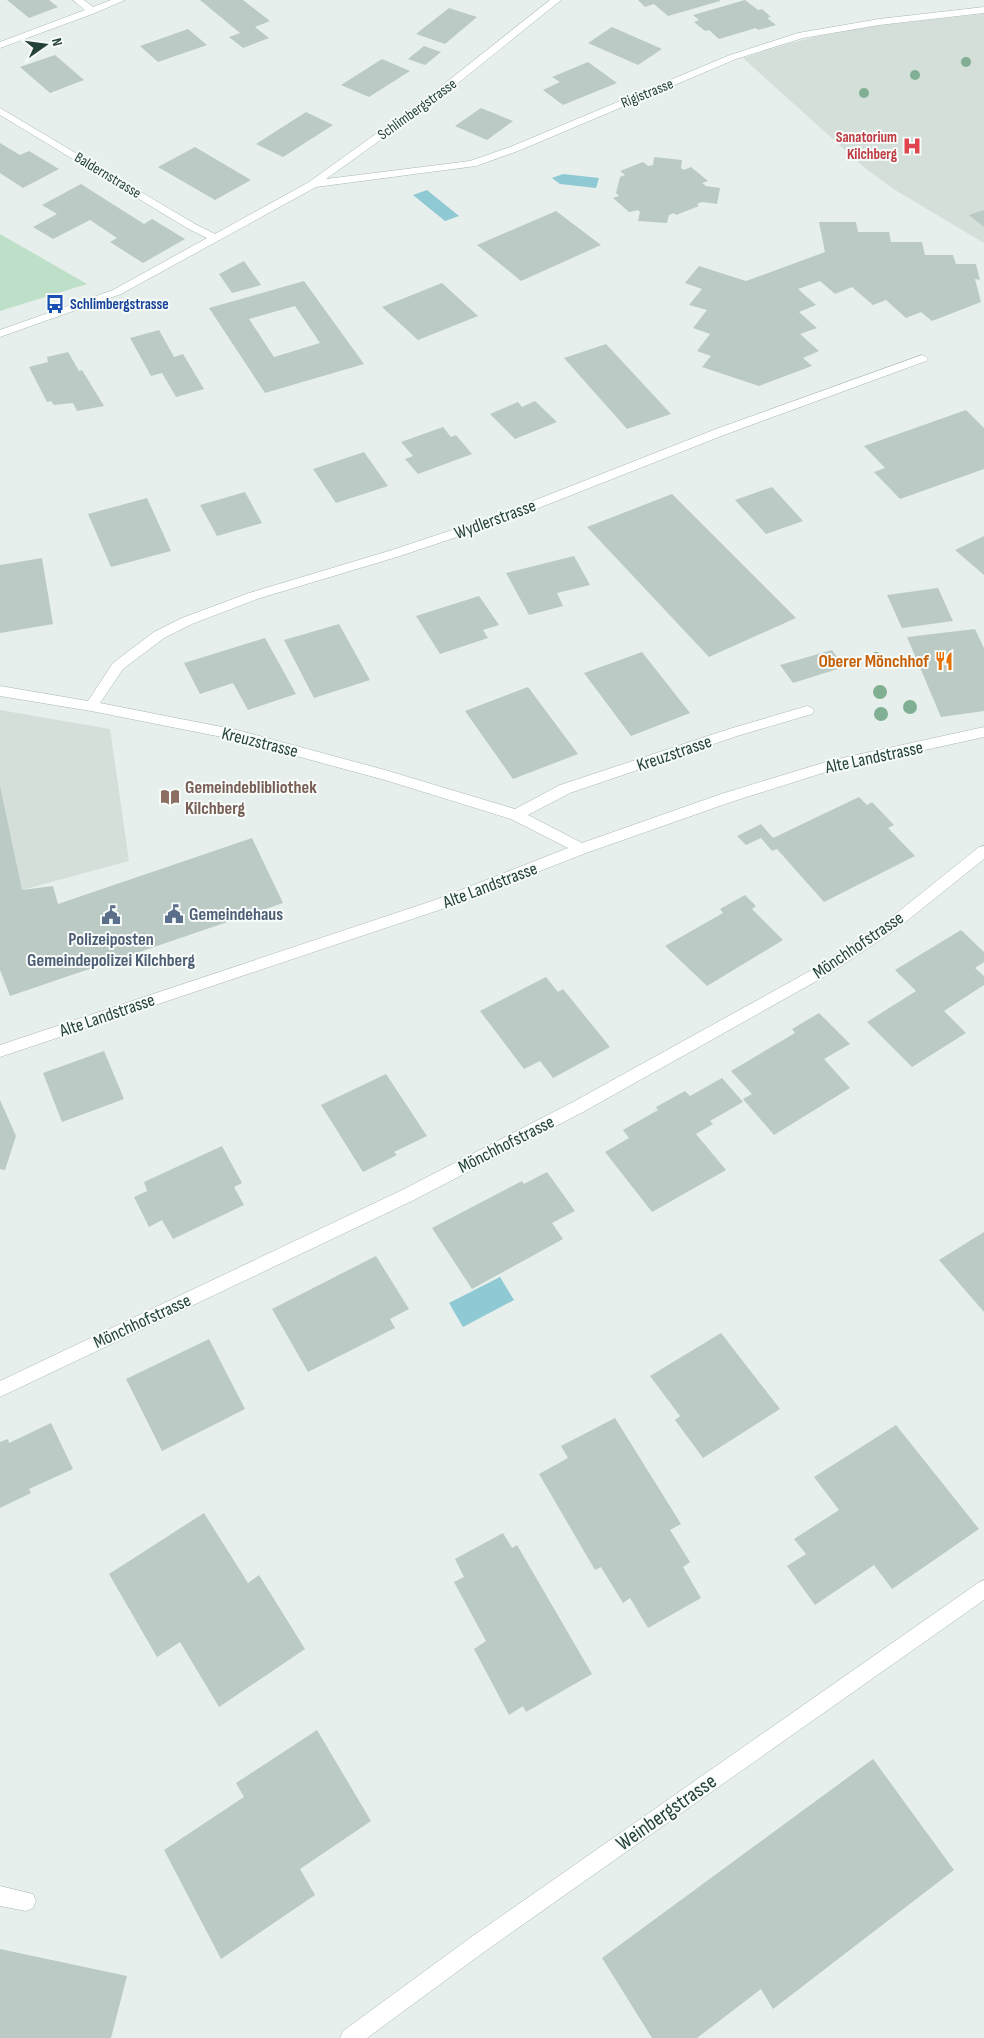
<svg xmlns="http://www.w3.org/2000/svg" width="984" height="2038" font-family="'Sofia Sans Condensed',sans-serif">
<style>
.built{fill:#d4dfda}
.green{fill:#bfe0c8}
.water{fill:#8ec9d4}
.building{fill:#bbcac4;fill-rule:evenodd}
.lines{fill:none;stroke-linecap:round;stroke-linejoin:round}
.minor-casing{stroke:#a8b8b2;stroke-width:1}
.minor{fill:#fff;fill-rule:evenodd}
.tree{fill:#80af93}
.labels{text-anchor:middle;stroke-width:4;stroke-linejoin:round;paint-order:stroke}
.far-street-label{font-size:15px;fill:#24423a;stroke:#f7fbf9}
.far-health-label{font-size:15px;font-weight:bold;fill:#be3a42;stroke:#f7fbf9;text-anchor:end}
.far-transit-label{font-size:15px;font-weight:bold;fill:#164399;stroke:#f7fbf9;text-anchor:start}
.street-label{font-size:18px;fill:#24423a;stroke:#f7fbf9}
.food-label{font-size:18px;font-weight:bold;fill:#c56008;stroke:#f7fbf9;text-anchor:end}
.education-label{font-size:18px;font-weight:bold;fill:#785e54;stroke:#f7fbf9;text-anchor:start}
.service-label{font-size:18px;font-weight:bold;fill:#4e5e75;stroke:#f7fbf9;text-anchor:start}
.near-street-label{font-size:21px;fill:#24423a;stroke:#f7fbf9}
</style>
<rect width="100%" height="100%" fill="#e6efeb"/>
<path class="built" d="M984 14V243L895 190 865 168 743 58 787 44 819 36 874 26Z
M0 710 110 729 129 861 22 890 0 934Z"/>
<path class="green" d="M0 234 87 284 0 311Z"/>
<path class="water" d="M563 174 599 178 596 188 560 184 552 178Z
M427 190 459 216 445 221 413 195Z
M500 1277 514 1300 463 1327 449 1303Z"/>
<path class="building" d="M7 0H49L58 7 29 18Z
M200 0H243L270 21 255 27 269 38 243 48 229 37 240 33Z
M638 0H720V1L668 16 654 4 645 7Z
M745 0 758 10 762 9 771 17 767 18 776 25 758 30 756 28 719 39 709 30 705 31 694 22 699 20 693 15Z
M449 8 477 17 445 44 416 34Z
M612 27 662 49 638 65 588 43Z
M188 29 207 45 158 62 140 46Z
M424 46 441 52 425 65 408 59Z
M55 55 84 80 50 93 20 67Z
M382 59 410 71 369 97 341 85Z
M588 62 617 83 563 105 543 90 560 82 552 77Z
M481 108 513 121 487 140 455 126Z
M306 112 333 125 283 157 256 144Z
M0 143 20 155 29 151 59 169 23 188 0 173Z
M195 147 251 180 215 200 158 167Z
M654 157 682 160 681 168 684 170 691 167 708 181 702 183 706 186 720 188 717 204 702 202 697 204 699 206 676 215 674 213 669 215 667 223 638 221 640 212 638 210 629 212 613 198 619 196 616 193 620 177 625 175 620 171 643 162 648 166 653 165Z
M81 184 144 224 152 219 185 239 143 263 110 242 117 238 90 220 53 239 33 227 57 214 42 205Z
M984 210V227L969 215Z
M556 211 601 245 521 281 477 245Z
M819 222H856L858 232H889L891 242H922L925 255H953L956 264H976L980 280 975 279 981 302 932 321 921 312 906 318 886 300 873 305 852 287 835 294 820 281 798 289 816 305 799 312 817 328 800 334 819 351 803 358 812 366 759 386 702 367 711 356 697 351 710 334 693 328 707 310 689 305 702 289 685 283 699 266 746 281 825 252Z
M244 261 261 285 232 293 219 274Z
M304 281 364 364 265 393 209 308ZM295 306 320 343 274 357 249 319Z
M442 283 478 316 418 340 382 307Z
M159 330 174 357 183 354 204 389 176 397 162 373 151 376 130 338Z
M606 344 671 414 627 429 564 358Z
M68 352 79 371 82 370 104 406 77 411 73 403 54 405 51 401 47 402 29 367 48 362 47 357Z
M535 401 557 422 515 439 490 414 518 402 522 407Z
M966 410 984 428V469L900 499 874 472 885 468 864 446Z
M443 427 451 437 456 435 472 454 418 474 405 459 413 456 401 442Z
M364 452 388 486 336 503 313 469Z
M772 487 803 521 766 534 735 500Z
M245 492 262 523 217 536 200 505Z
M672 494 796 618 709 657 587 527Z
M147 498 171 551 111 567 88 514Z
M984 536V575L955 550Z
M574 556 590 585 557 593 563 606 529 615 506 573Z
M42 558 53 624 0 633V565Z
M938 588 953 621 902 628 887 595Z
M479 596 499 625 483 630 488 638 440 654 416 616Z
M339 624 370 680 314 698 284 640Z
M975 629 984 648V711L941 717 907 637Z
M265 638 296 694 248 710 233 683 200 694 184 663Z
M832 650 844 667 793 683 780 665Z
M642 652 690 713 631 736 584 673Z
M528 687 578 754 513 779 465 711Z
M0 786 22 890 53 886 58 904 252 838 283 903 10 996 0 970Z
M859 797 867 805 872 802 894 825 888 828 915 856 824 902 777 849 772 851 761 838 746 845 737 836 761 824 773 838Z
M745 895 756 906 752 909 783 940 707 986 665 946 723 913 720 909Z
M961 930 984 952V962L975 968 984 976V985L944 1011 966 1033 912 1067 867 1022 916 991 895 970Z
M546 977 558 992 563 989 610 1047 553 1078 540 1061 524 1069 480 1011Z
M819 1013 850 1044 824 1059 850 1088 774 1135 743 1099 752 1094 731 1071 795 1033 792 1029Z
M104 1051 124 1099 62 1122 43 1073Z
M386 1074 427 1136 394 1152 397 1155 363 1172 321 1105Z
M722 1078 743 1102 710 1121 713 1124 696 1134 726 1170 652 1212 605 1152 629 1138 623 1130 658 1110 656 1107 685 1091 690 1096Z
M0 1100 16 1136 5 1170 0 1169Z
M222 1146 242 1183 234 1187 244 1205 173 1239 162 1220 149 1227 134 1197 147 1191 144 1182Z
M547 1172 575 1211 552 1223 563 1239 472 1289 432 1228 522 1181 524 1184Z
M984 1232V1312L939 1260Z
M376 1256 409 1309 390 1319 395 1328 308 1372 272 1309Z
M721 1333 780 1409 703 1458 675 1420 680 1416 650 1376Z
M209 1339 245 1409 162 1451 126 1379Z
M615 1418 681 1524 670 1530 690 1562 683 1567 701 1598 648 1628 630 1598 623 1603 601 1567 595 1570 539 1474 568 1458 561 1446Z
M51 1423 73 1469 29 1489 31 1493 0 1508V1442L8 1439 9 1443Z
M896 1425 979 1529 892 1589 874 1565 815 1605 787 1566 806 1554 794 1539 839 1510 814 1477Z
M204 1513 248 1583 259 1575 305 1649 219 1707 180 1642 157 1657 109 1574Z
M503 1533 512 1548 517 1545 592 1674 526 1712 523 1706 509 1715 474 1649 486 1641 454 1582 464 1577 455 1559Z
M317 1730 371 1821 300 1869 315 1895 221 1959 164 1850 244 1797 236 1783Z
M873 1759 954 1870 773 2009 761 1989 697 2038H652L602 1958Z
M0 1949 127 1976 111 2038H0Z"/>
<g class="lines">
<g class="minor-casing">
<path id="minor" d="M73 0H84L93 7 111 0H125L95 13 0 48V42L85 10Z
M550 0H561L442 96 326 179 470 161 510 147 730 55 798 33 879 19 984 7V13L879 25 803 38 736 59 518 151 476 166 316 187 121 294 0 337V330L113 290 207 238 187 228 0 115V108L195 224 215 234 309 182 434 92Z
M922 355 926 357 928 359 926 361 724 435 508 520 400 556 257 599 192 624 164 638 123 669 100 703 237 730 385 770 515 809 560 785 729 729 807 706 812 708 814 711 812 714 737 736 570 793 528 815 582 843 721 794 829 761 984 727V737L829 771 731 802 586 853 445 908 0 1057V1045L435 900 568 848 511 819 385 780 237 740 91 711 0 696V686L88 701 113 663 154 632 182 618 249 593 392 550 500 514 716 429Z
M984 846V859L898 928 829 974 583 1112 412 1201 0 1397V1381L400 1191 573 1102 819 966 888 920 979 847Z
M984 1580V1600L484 1952 367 2038H340L343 2031 470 1938 978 1583Z
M0 1886 33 1894 36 1901 33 1908 26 1911 0 1906Z"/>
</g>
<use href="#minor" class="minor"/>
</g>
<g class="tree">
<circle cx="966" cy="62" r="5"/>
<circle cx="915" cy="75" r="5"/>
<circle cx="864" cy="93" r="5"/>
<circle cx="876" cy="658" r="6"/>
<circle cx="880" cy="692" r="7"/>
<circle cx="910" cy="707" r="7"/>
<circle cx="881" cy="714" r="7"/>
</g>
<defs>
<g id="hospital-bare" transform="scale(1.5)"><path d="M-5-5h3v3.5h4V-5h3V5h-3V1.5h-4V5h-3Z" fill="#e0444e" stroke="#f7fbf9" stroke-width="2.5" paint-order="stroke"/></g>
<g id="bus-bare" transform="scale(1.5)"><path d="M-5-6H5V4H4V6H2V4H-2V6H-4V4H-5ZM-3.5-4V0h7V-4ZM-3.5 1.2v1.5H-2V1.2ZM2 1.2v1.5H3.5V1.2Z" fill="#1a4fb4" stroke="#f7fbf9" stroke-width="2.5" paint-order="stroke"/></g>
<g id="restaurant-bare" transform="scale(1.5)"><path d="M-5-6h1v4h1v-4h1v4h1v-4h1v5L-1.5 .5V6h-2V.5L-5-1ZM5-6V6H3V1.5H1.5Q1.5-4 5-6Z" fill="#e8710a" stroke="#f7fbf9" stroke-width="2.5" paint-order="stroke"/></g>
<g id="library-bare" transform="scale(1.5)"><path d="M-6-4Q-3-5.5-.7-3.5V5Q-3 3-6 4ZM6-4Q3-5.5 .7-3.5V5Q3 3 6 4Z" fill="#8d6e63" stroke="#f7fbf9" stroke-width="2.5" paint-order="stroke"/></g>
<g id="civic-bare" transform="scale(1.5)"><path d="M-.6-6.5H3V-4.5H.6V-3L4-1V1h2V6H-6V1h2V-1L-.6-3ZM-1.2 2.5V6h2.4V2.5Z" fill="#5c6f8a" stroke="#f7fbf9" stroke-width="2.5" paint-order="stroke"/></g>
</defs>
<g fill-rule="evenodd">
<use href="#hospital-bare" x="912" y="146"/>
<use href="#bus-bare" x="55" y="304"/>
<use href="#restaurant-bare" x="944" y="661"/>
<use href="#library-bare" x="170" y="797"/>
<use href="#civic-bare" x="174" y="914"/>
<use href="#civic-bare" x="111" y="915"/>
</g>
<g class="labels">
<g class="far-street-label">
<text transform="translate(647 93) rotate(-22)" y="5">Rigistrasse</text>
<text transform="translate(417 109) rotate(-36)" y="5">Schlimbergstrasse</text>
<text transform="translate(108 175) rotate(31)" y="5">Baldernstrasse</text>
</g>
<g class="far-health-label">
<text x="897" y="142">Sanatorium<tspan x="897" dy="17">Kilchberg</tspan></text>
</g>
<g class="far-transit-label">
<text x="70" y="309">Schlimbergstrasse</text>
</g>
<g class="street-label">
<text transform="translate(495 519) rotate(-20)" y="6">Wydlerstrasse</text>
<text transform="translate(260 742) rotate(14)" y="6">Kreuzstrasse</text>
<text transform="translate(674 753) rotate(-19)" y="6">Kreuzstrasse</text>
<text transform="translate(874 757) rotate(-12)" y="6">Alte Landstrasse</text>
<text transform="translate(490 885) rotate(-21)" y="6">Alte Landstrasse</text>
<text transform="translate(858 945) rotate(-34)" y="6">Mönchhofstrasse</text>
<text transform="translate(107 1015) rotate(-19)" y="6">Alte Landstrasse</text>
<text transform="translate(506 1144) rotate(-27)" y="6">Mönchhofstrasse</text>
<text transform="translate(142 1321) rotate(-25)" y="6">Mönchhofstrasse</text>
</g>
<g class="food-label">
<text x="929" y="667">Oberer Mönchhof</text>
</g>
<g class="education-label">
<text x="185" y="793">Gemeindeblibliothek<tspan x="185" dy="21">Kilchberg</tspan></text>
</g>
<g class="service-label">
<text x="189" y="920">Gemeindehaus</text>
<text x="111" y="945" text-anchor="middle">Polizeiposten<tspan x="111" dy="21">Gemeindepolizei Kilchberg</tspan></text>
</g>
<g class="near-street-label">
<text transform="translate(666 1812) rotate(-35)" y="7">Weinbergstrasse</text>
</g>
</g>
<g transform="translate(45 45) rotate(76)" stroke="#f7fbf9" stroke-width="4" paint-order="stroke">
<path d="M0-4L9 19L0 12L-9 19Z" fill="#24423a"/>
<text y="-8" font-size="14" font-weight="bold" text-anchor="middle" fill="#24423a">N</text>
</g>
</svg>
